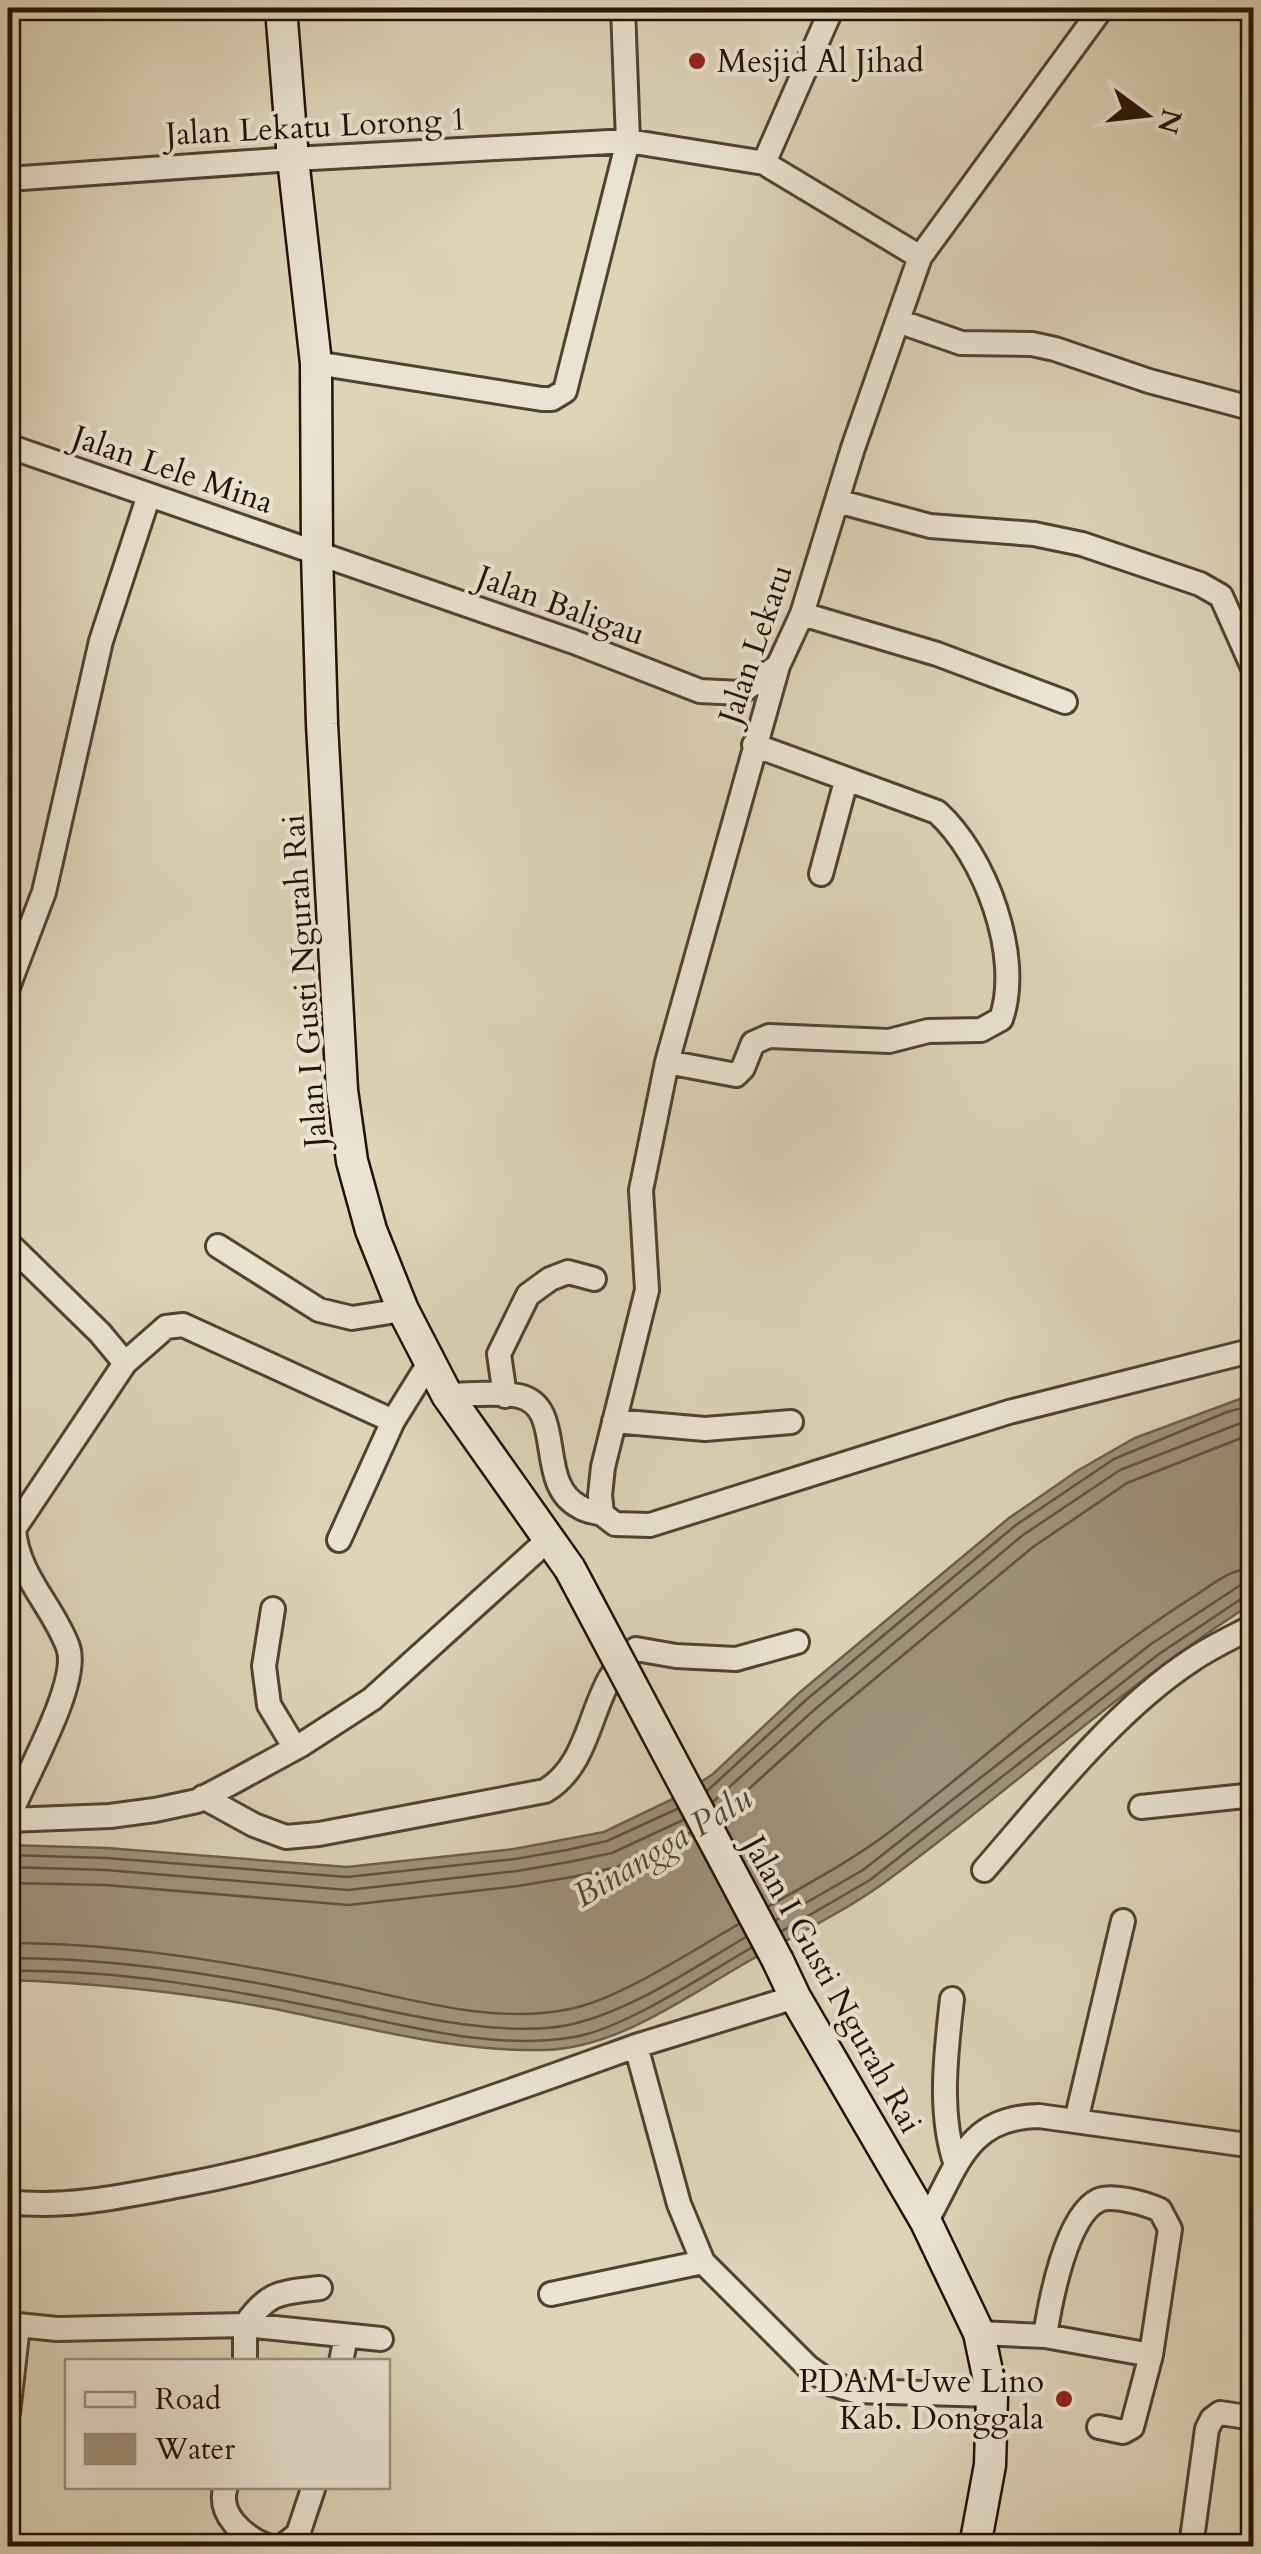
<svg xmlns="http://www.w3.org/2000/svg" width="1261" height="2554" font-family="Cardo,serif">
<style>
.water{fill:#9f927a;stroke:#6e5f4a;stroke-width:2.5}
.lines{fill:none;stroke-linecap:round;stroke-linejoin:round}
.shore{stroke:#62523e;stroke-width:2.5}
.minor-casing{stroke:#534230;stroke-width:28}
.secondary-casing{stroke:#251202;stroke-width:35}
.minor{stroke:#eae3d1;stroke-width:22}
.secondary{stroke:#eae3d1;stroke-width:30}
.secondary-bridge-casing{stroke:#251202;stroke-width:35;stroke-linecap:butt}
.secondary-bridge{stroke:#eae3d1;stroke-width:30}
.poi-dot{fill:#8f2418;stroke:#eae3d1;stroke-width:4}
.labels{text-anchor:middle;stroke-width:8;stroke-linejoin:round;paint-order:stroke}
.poi-label{font-size:32px;fill:#251202;stroke:#eae3d1;text-anchor:start}
.street-label{font-size:32px;fill:#251202;stroke:#eae3d1}
.water-label{font-size:35px;font-style:italic;fill:#564532;stroke:#eae3d1}
</style>
<rect width="100%" height="100%" fill="#ded4b8"/>
<filter id="stains"><feTurbulence type="fractalNoise" baseFrequency=".002" numOctaves="4"/><feColorMatrix values="0 0 0 0 .2 0 0 0 0 .09 0 0 0 0 .02 0 0 0 .5 -.17"/></filter>
<radialGradient id="worn" r=".72"><stop offset=".6" stop-color="#630" stop-opacity="0"/><stop offset="1" stop-color="#630" stop-opacity=".3"/></radialGradient>
<path class="water" d="M1253 1394V1603C1121 1687 1007 1794 881 1885 836 1917 784 1940 737 1968 679 2002 614 2048 545 2050 451 2052 361 2026 270 2008 183 1992 95 1983 8 1980V1845L107 1848 347 1867 514 1849 604 1832 681 1795 713 1774 799 1693 1009 1518 1077 1471 1135 1438Z"/>
<g class="lines">
<path class="shore" d="M707 1791 806 1700 1016 1525 1114 1459 1227 1412 1254 1405
M713 1802 814 1710 1023 1535 1120 1470 1254 1418
M720 1815 824 1721 1033 1547 1127 1483 1254 1433
M8 1855 106 1858 347 1877 515 1859 567 1850 607 1841 677 1809
M8 1867 106 1870 348 1890 517 1871 569 1862 612 1853 683 1820
M8 1883 105 1885 349 1905 518 1886 572 1877 617 1867 690 1833
M769 1906C811 1882 853 1860 892 1830 992 1753 1086 1665 1193 1597 1212 1585 1231 1568 1254 1568
M776 1920 863 1870 1151 1644 1239 1586 1254 1583
M782 1931 870 1880 1159 1654 1244 1597 1254 1595
M8 1943C113 1943 220 1960 323 1981 402 1996 489 2026 570 2009 620 1999 693 1950 739 1924
M8 1958C98 1958 190 1970 278 1987 360 2003 498 2044 577 2023 637 2007 693 1968 746 1937
M8 1971C113 1969 222 1988 325 2009 406 2025 491 2051 574 2037 626 2028 704 1975 751 1948"/>
<g class="minor-casing">
<path id="minor" d="M1102 8 920 257 853 448 802 614 778 666 667 1062 641 1190 647 1290 603 1467 600 1495 602 1514 615 1524 650 1525 1009 1412 1254 1350
M764 163 832 8
M8 179 293 159 628 141 764 163 920 257
M898 321 961 343 1032 344 1055 349 1149 381 1254 409
M316 363 542 399H552L565 391 628 141 623 8
M8 446 574 642 700 691 740 693 778 666
M837 501 930 526 1034 534 1082 544 1200 584 1221 596 1254 670
M802 614 937 654 1065 702
M821 874 846 781
M8 987 44 892 101 641 149 495
M667 1062 736 1075 743 1068 753 1043 769 1036 889 1041 928 1031 981 1030 1001 1019C1023 957 985 855 937 812L754 745
M8 1243 100 1333 125 1363 14 1529C17 1575 53 1606 68 1647 81 1683 22 1782 8 1820L110 1816 155 1810 197 1801 235 1781 301 1745 372 1699 549 1539
M218 1246 319 1310 352 1318 403 1310
M125 1363 166 1327 183 1325 393 1421 431 1360
M447 1395C469 1395 498 1391 519 1396 567 1407 534 1484 580 1507 586 1511 595 1512 602 1514
M505 1396 499 1354 528 1295 550 1279 568 1272 594 1279
M614 1421 705 1429 791 1422
M339 1540 393 1421
M273 1609 264 1666 269 1705 295 1748
M203 1797 254 1825 286 1837 319 1834 545 1791C598 1760 587 1682 636 1649L676 1656 736 1659 797 1642
M1141 1807 1254 1795
M984 1870C1045 1800 1114 1711 1192 1660 1211 1647 1233 1637 1254 1626
M952 1999C946 2052 938 2114 956 2165
M636 2046 795 1997
M1076 2121 1123 1921
M8 2202C67 2209 124 2196 182 2185 338 2155 486 2100 636 2046L679 2204 703 2262 808 2367 832 2384 855 2391 992 2395
M926 2222C957 2168 966 2117 1039 2116L1254 2146
M320 2288C280 2293 269 2291 245 2325L381 2339
M551 2294 703 2262
M8 2324 57 2329 245 2325V2362
M979 2333 1045 2336 1151 2355
M1045 2336C1050 2303 1066 2215 1099 2200 1113 2194 1147 2204 1160 2210L1170 2229 1151 2355 1132 2427 1123 2432 1099 2427
M341 2362 346 2336
M8 2413 18 2326
M226 2486C216 2514 244 2537 267 2546
M283 2546 298 2534 314 2486
M1191 2546 1207 2429 1212 2419 1220 2413 1254 2418"/>
</g>
<g class="secondary-casing">
<path id="secondary" d="M281 8 293 159 316 363 317 553 322 724 342 1090 352 1161 371 1230 403 1310 447 1395 570 1569
M778 1961 795 1997 926 2222 979 2333 992 2395 990 2465 975 2546"/>
</g>
<use href="#minor" class="minor"/>
<use href="#secondary" class="secondary"/>
<g class="secondary-bridge-casing">
<path id="secondary-bridge" d="M570 1569 778 1961"/>
</g>
<use href="#secondary-bridge" class="secondary-bridge"/>
</g>
<g class="poi-dot">
<circle cx="697" cy="61" r="10"/>
<circle cx="1064" cy="2399" r="10"/>
</g>
<g class="labels">
<g class="poi-label">
<text x="717" y="72">Mesjid Al Jihad</text>
<text x="1044" y="2392" text-anchor="end">PDAM Uwe Lino<tspan x="1044" dy="37">Kab. Donggala</tspan></text>
</g>
<g class="street-label">
<text transform="translate(316 126) rotate(-3)" y="11">Jalan Lekatu Lorong 1</text>
<text transform="translate(173 469) rotate(19)" y="11">Jalan Lele Mina</text>
<text transform="translate(561 605) rotate(20)" y="11">Jalan Baligau</text>
<text transform="translate(755 644) rotate(-71)" y="11">Jalan Lekatu</text>
<text transform="translate(304 981) rotate(-94)" y="11">Jalan I Gusti Ngurah Rai</text>
<text transform="translate(833 1984) rotate(61)" y="11">Jalan I Gusti Ngurah Rai</text>
</g>
<g class="water-label">
<text transform="translate(662 1846) rotate(-31)" y="12">Binangga Palu</text>
</g>
</g>
<rect width="1261" height="2554" fill="none" stroke="#ded4b8" stroke-width="40"/>
<rect x="10" y="10" width="1241" height="2534" fill="none" stroke="#251202" stroke-width="5"/>
<rect x="20" y="20" width="1221" height="2514" fill="none" stroke="#251202" stroke-width="2.5"/>
<rect x="65" y="2359" width="325" height="130" fill="#eae3d1" stroke="#9b8f7e" stroke-width="2.5"/>
<rect x="85" y="2392" width="50" height="15" fill="#eae3d1" stroke="#9b8f7e" stroke-width="2.5"/>
<text x="155" y="2409" font-size="30" fill="#251202">Road</text>
<rect x="85" y="2434" width="50" height="30" fill="#9f927a" stroke="#9b8f7e" stroke-width="2.5"/>
<text x="155" y="2459" font-size="30" fill="#251202">Water</text>
<g transform="translate(1146 115) rotate(105)" stroke="#eae3d1" stroke-width="8" paint-order="stroke">
<path d="M0-8L18 38L0 25L-18 38Z" fill="#251202"/>
<text y="-15" font-size="28" font-weight="bold" text-anchor="middle" fill="#251202">N</text>
</g>
<rect width="100%" height="100%" filter="url(#stains)"/>
<rect width="100%" height="100%" fill="url(#worn)"/>
</svg>
